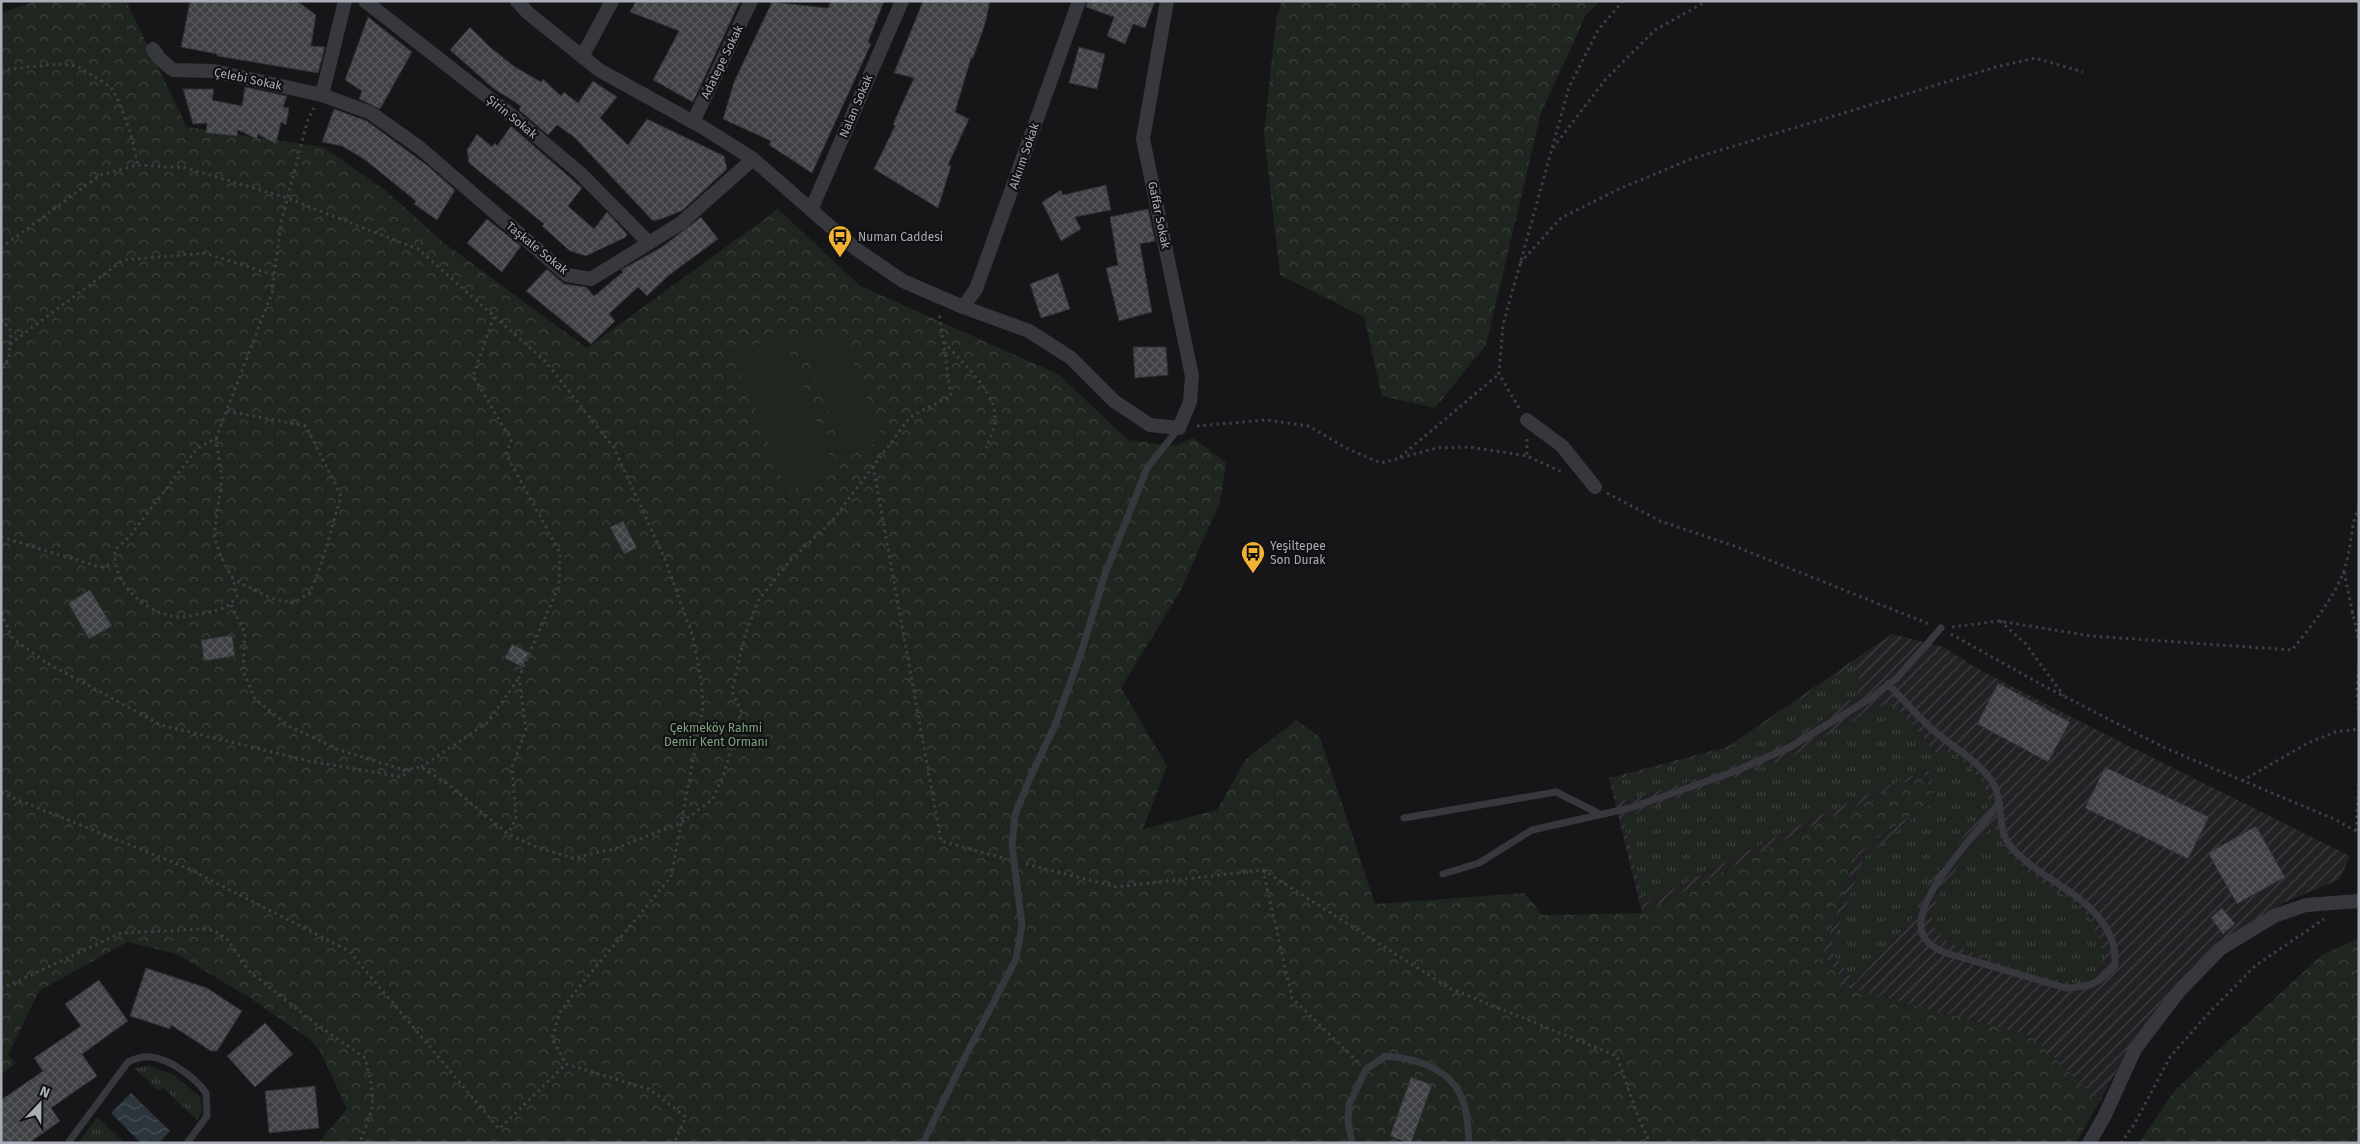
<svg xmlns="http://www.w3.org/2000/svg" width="2360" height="1144" font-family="'Fira Sans',sans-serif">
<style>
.industrial{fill:url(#industrial-furrows)}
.grass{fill:url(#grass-tufts)}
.forest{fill:url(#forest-crowns)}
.garden{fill:#1e261f}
.water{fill:url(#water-waves)}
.building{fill:url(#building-cross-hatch);stroke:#303034}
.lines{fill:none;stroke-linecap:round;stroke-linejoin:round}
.path{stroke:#3d3f44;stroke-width:3;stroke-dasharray:2.5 4;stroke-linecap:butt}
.service{stroke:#37383d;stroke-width:7}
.minor{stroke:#37383d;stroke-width:14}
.labels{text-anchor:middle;stroke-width:4.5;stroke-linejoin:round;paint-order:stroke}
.street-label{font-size:12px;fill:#a8adb8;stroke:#111113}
.poi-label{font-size:12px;fill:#a8adb8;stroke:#111113;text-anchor:start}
.park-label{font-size:12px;fill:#7fa381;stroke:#111113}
</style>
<defs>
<pattern id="industrial-furrows" width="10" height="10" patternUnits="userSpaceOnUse" patternTransform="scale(1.25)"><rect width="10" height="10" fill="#222225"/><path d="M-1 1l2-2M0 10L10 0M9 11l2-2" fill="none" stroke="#3f3f43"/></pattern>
<pattern id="grass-tufts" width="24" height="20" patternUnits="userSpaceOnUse" patternTransform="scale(1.25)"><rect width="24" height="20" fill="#1e261f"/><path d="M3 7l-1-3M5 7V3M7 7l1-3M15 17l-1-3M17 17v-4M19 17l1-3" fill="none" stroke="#3c433d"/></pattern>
<pattern id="forest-crowns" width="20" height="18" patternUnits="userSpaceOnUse" patternTransform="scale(1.25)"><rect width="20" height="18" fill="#1e261f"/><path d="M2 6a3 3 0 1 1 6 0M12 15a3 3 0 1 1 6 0" fill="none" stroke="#3c433d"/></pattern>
<pattern id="water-waves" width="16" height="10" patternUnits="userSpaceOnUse" patternTransform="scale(1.25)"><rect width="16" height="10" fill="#2c353c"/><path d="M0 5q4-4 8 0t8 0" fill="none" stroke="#485056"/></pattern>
<pattern id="building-cross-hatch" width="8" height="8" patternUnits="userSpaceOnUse" patternTransform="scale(1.25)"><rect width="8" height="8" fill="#404145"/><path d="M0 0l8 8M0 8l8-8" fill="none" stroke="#595a5e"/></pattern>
</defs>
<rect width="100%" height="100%" fill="#161618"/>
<path class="industrial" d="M1892 634 1943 647 1980 670 2101 732 2350 856 2340 879 2283 903 2226 938 2193 966 2128 1050 2100 1101 2031 1036 1848 988 1823 953 1857 853 1934 799 1924 774 1806 829 1642 913 1609 778 1727 747Z"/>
<path class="grass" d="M1854 663 1861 685 1856 696C1835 710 1814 726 1792 739 1740 767 1676 787 1618 802L1612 781 1727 749Z
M1891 702 1922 735 1934 752H1952C1969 767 1990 782 1989 806L1979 815 1928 885 1913 917 1855 983 1830 949 1864 858 1937 799 1928 769 1807 821 1644 904 1623 818 1793 756 1852 720Z
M1993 824 2009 855 2042 882 2074 902 2090 919 2100 940 2104 957 2094 977C2090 979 2085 982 2080 983 2063 986 1962 952 1946 940 1940 936 1932 928 1932 919 1931 893 1976 845 1993 824Z
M149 1066 174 1075 201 1098 202 1112 197 1120 163 1088 159 1091 134 1068Z
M97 1117 125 1143H78Z"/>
<path class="forest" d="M37 1H126L187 127 323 147 385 190 444 243 587 348 778 209 860 286 1058 374 1128 440 1175 446 1193 438 1226 463 1220 502 1181 590 1121 688 1167 766 1143 829 1217 810 1246 759 1296 720 1320 737 1375 904 1525 893 1542 915 1642 913 1806 829 1924 774 1934 799 1857 853 1823 953 1849 988 2031 1036 2100 1101 2076 1143H318L347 1109 320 1051 309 1039 250 998 177 954 127 942 39 991 8 1055 16 1063 1 1075V13Z
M1282 1H1600L1586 15 1541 113 1486 345 1435 408 1382 396 1364 317 1280 275 1264 134 1276 19Z
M2359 938V1143H2139L2175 1090 2322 955Z"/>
<path class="garden" d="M840 328 883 440 844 454 802 342Z
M783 334 836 472 787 491 734 353Z"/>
<path class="water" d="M131 1093 170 1131 159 1143H141L111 1113Z"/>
<path class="building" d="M190 1H297L316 15 311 46 325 47 318 73 217 56V54L181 47Z
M636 1H740L693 102 653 80 679 31 630 12Z
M831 1H884L868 42 871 44 812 173 769 145 771 141 723 119 734 82 772 2 828 8Z
M923 1H990L985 24 973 58H971L955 112 969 119 948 165 951 166 938 208 874 169 895 126 893 124 914 78 894 73Z
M1088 1H1155L1145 28 1133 24 1125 44 1107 36 1114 17 1086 7Z
M368 17 412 52 380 109 359 99 362 91 345 80Z
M470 27 490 47 515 67 541 82 543 79 561 96 564 92 578 103 593 81 617 97 600 118 628 145 647 119 724 156 727 169 683 210 664 218 653 221 574 137 557 125 548 135 519 110 521 106 493 88 450 50Z
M1079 47 1105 54 1097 89 1069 83Z
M245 87 287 96 283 107 289 108 286 125 281 122 276 144 258 134 257 139 238 130 237 136 206 133 207 123 193 124 183 89H214L212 100 242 106Z
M334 109 367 121 428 166 455 190 437 220 414 204 416 201 364 159 342 146 322 142Z
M511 126 582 188 568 206 594 229 607 212 627 234 626 237 586 256 570 251 542 226 544 224 469 163 467 150 477 134 492 147 495 143 497 146Z
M1106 185 1111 210 1075 217 1081 229 1061 241 1042 202 1061 190 1063 195Z
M1148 209 1155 241 1140 244 1152 312 1119 321 1106 268 1118 265 1110 217Z
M701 217 718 239 668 276 647 296 638 287 609 314 615 321 591 344 526 291 547 269 564 284 586 287 594 296 623 272 621 270 662 247Z
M487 219 521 246 502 272 467 243Z
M1058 273 1070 309 1041 318 1030 284Z
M1133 347H1166L1168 375 1135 378Z
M623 521 637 548 624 554 610 527Z
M90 590 112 626 89 639 68 603Z
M232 635 235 656 204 661 201 640Z
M512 644 529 653 522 667 505 658Z
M1998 683 2070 722 2048 762 1977 724Z
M2105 767 2209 817 2188 859 2085 808Z
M2256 826 2285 877 2237 904 2208 853Z
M2222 908 2235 924 2223 934 2211 918Z
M146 968 207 988 242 1011 217 1051H211L171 1025 170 1029 130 1016Z
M99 980 128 1021 82 1054 97 1076 51 1108 60 1121 29 1143H1V1100L43 1071 34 1058 81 1026 65 1004Z
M265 1023 293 1054 255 1087 227 1056Z
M1411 1077 1432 1085 1411 1143H1408L1390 1136Z
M315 1086 319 1128 269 1133 265 1091Z"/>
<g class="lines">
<path class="path" d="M1 70 59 64 77 66 111 87 119 102 130 131 138 165
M1553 148 1605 80 1655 30 1707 1
M1 248 100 175 138 165 186 168 287 198 418 249 545 361 614 448 666 562 693 637 701 679 703 707 671 877 579 987 560 1012 552 1038 566 1064 649 1089 686 1117 674 1143
M1520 263 1561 218 1621 188 1691 159 1996 67 2035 58 2083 72
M494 317 473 376 511 440 506 454 560 553 559 586 519 677 526 730 512 767 516 819 508 834
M1 319 11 331 9 357 1 375
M944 342C960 360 993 390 995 414 996 426 990 438 986 448
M10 344 123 260 205 253 274 275
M1519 408 1499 374 1503 325 1569 87 1598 30 1623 1
M227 411 306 426 341 496 322 562 310 593 293 603 270 598 233 579
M1197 426 1266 420 1309 426 1346 448 1381 463 1437 448 1469 447 1527 456 1562 472
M216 438 222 477 214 536 221 557 233 579 237 596C228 609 219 610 204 613 197 614 188 617 181 617 148 616 111 584 115 550L129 537 197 449 216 438 272 293 281 223 308 119 314 108
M1527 439V456
M1400 457 1499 374
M873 466 941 841 1003 858
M1607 493 1660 521 1734 546 1929 624
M1 537 100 567 114 563
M2344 572 2359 642
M231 605 245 633 243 671 255 699 289 726 337 749 404 770 421 767 449 785 508 834 539 848 573 858 614 849 681 823 713 799 725 771 741 711 732 691 745 635 759 599 789 562 833 520 910 417 951 396 939 313
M1 613 13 639 47 663 161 725 309 761 402 777 409 769
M2351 613 2359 611
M2000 621 2025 643 2064 696
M1952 627 1999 621 2091 636 2292 650C2312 625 2337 595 2346 564 2352 545 2350 526 2359 507
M1951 634 2044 686 2165 748 2334 819 2356 831 2359 836
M2359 662 2357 689 2359 720
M421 767 487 723 519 678
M2242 781 2306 744 2335 732 2359 729
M1 793 187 868 349 951 499 1129 566 1064
M2356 831 2359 779
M1026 864 1117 887 1263 870 1292 998 1358 1062
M1263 870 1449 988 1617 1056 1638 1117 1650 1143
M1 989 121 933 202 929 215 931 227 939 249 971 316 1024 365 1058C375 1099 377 1103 359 1143
M2121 1143 2135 1123 2170 1057 2206 1016 2255 966 2324 919"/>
<path class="service" d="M1888 684C1903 699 1917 716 1933 730 1952 747 1976 759 1991 780 2005 799 1995 830 2012 848 2042 882 2098 896 2113 943 2115 949 2115 958 2115 965 2100 984 2089 987 2066 988L1943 952C1938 949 1930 946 1927 941 1898 909 1981 831 1998 804
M1404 818 1556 792 1600 814
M1443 874 1479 863 1532 830 1630 808 1736 771 1790 747 1871 698 1897 678 1941 628
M68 1143 128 1062C136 1058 142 1056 151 1057 170 1059 196 1078 206 1093L207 1116 187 1143
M923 1143 966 1055 1016 959 1022 925 1012 845 1015 815 1030 778 1055 725 1081 653 1105 574 1147 468 1179 428
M1352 1143 1348 1121 1349 1105 1366 1069 1386 1056C1419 1059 1453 1069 1464 1104 1468 1116 1468 1130 1469 1143"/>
<path class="minor" d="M365 1 516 119 580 173 649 243
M517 1 528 13 599 70 704 128 753 159 856 249 903 281 963 307 1029 331 1071 358 1114 401 1150 425 1179 428 1190 402 1192 376 1143 139 1167 1
M153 49 159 58 173 70 214 71 322 95 371 113 420 148 567 275 591 279 681 223 753 159
M582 57 612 1
M322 95 345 1
M693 122 751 1
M811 210 902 1
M963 307 976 289 1079 1
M1527 420 1562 446 1595 487
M2089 1143 2104 1117 2135 1049 2180 990 2220 949 2274 916 2306 905 2359 901"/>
</g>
<defs>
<g id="bus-pin" transform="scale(1.25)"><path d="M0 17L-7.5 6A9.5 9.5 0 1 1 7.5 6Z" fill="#f2b134" stroke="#111113"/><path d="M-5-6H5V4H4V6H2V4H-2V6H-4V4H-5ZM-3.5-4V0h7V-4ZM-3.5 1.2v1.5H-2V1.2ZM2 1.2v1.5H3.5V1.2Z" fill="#111"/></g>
</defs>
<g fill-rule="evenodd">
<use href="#bus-pin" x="840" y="237"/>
<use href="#bus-pin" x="1253" y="553"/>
</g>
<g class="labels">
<g class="street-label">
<text transform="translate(722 62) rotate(-64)" y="4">Adatepe Sokak</text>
<text transform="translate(248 79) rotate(12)" y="4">Çelebi Sokak</text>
<text transform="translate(856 106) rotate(-67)" y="4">Nalan Sokak</text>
<text transform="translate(512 117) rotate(39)" y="4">Şirin Sokak</text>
<text transform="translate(1024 156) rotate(-71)" y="4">Alkıım Sokak</text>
<text transform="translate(1159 215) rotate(78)" y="4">Gaffar Sokak</text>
<text transform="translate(537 248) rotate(39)" y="4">Taşkale Sokak</text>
</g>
<g class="poi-label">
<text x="858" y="241">Numan Caddesi</text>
<text x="1270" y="550">Yeşiltepee<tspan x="1270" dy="14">Son Durak</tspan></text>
</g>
<g class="park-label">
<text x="716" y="732">Çekmeköy Rahmi<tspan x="716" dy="14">Demir Kent Ormanı</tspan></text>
</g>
</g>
<rect width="2360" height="1144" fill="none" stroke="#a8adb8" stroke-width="5"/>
<g transform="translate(40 1104) rotate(22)" stroke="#111113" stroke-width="4" paint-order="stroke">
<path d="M0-4L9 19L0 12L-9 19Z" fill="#a8adb8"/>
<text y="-8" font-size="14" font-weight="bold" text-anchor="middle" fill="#a8adb8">N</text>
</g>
</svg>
